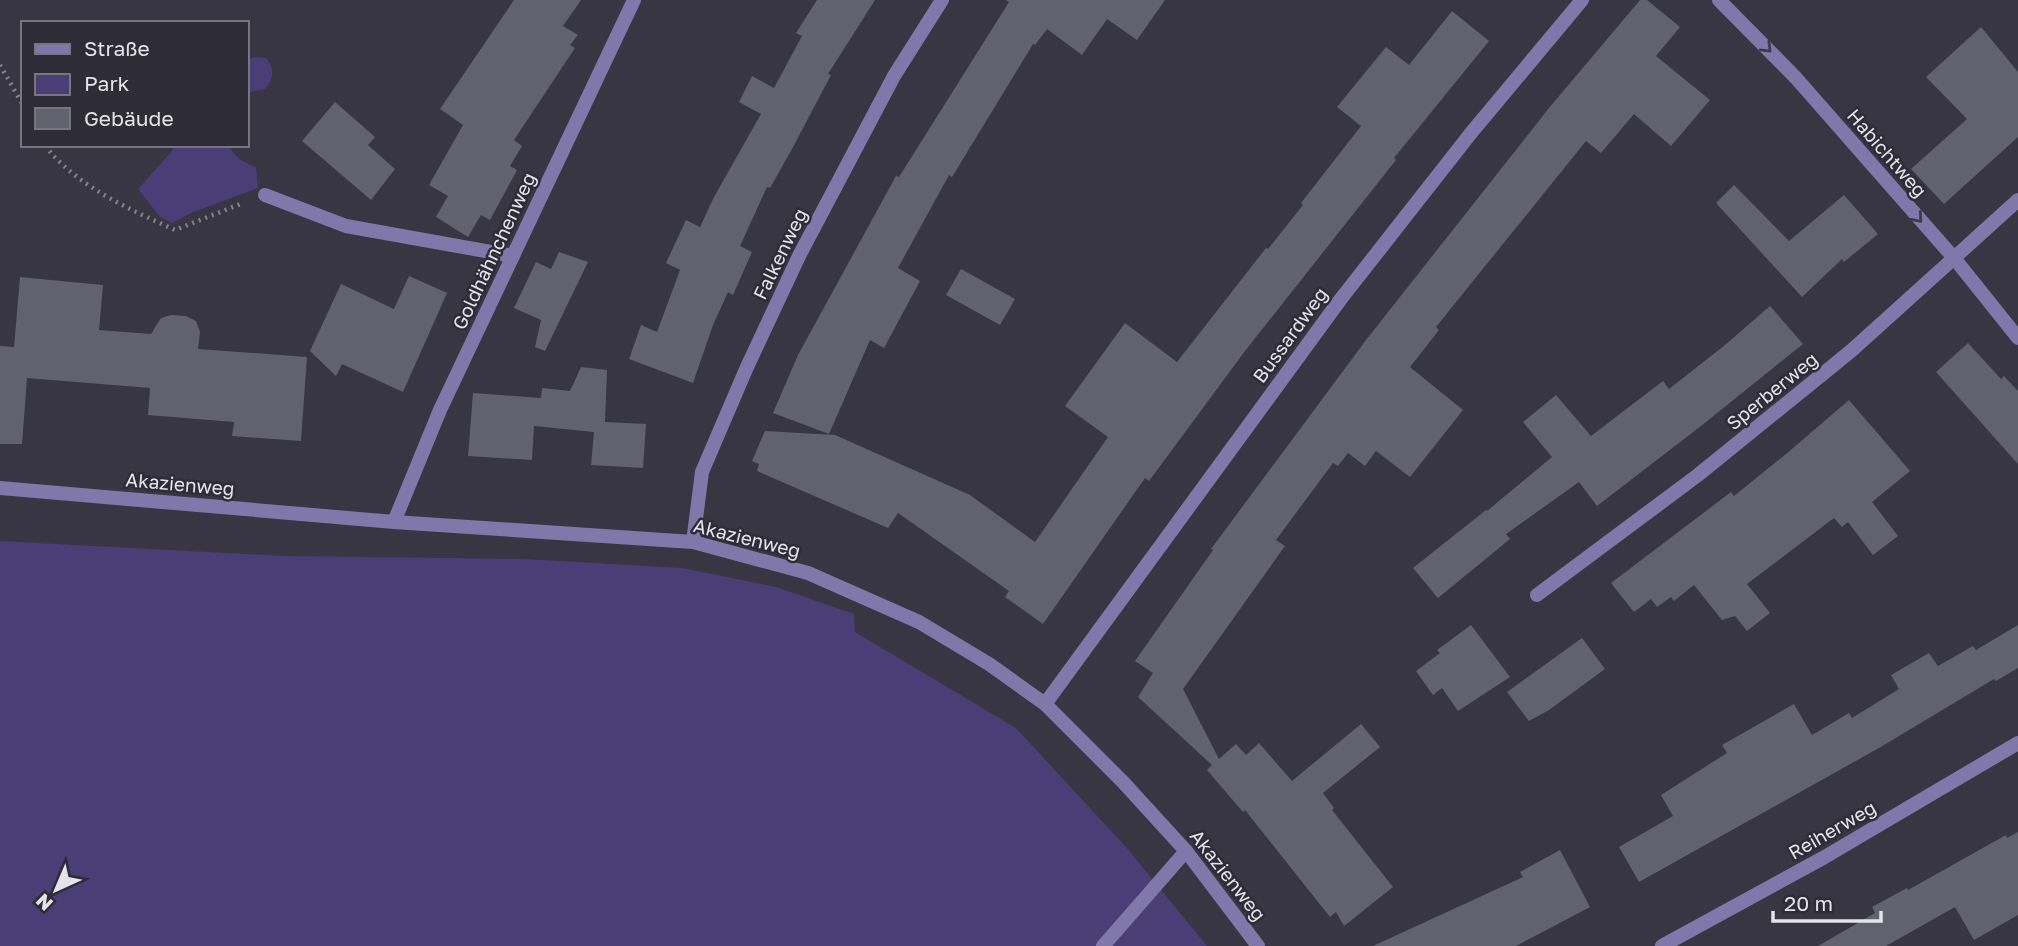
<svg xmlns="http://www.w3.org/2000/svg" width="2018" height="946" font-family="'Golos Text',sans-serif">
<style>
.green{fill:#493e75}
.building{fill:#62616e}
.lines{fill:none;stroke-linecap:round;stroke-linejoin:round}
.path{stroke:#83838d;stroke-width:4.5;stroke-dasharray:2 5;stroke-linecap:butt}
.service{stroke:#8078ab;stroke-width:14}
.minor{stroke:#8078ab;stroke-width:14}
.oneway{stroke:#3e3b4e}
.labels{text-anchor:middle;stroke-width:5;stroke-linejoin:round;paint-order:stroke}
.street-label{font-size:19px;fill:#e4e4ec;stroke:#2d2c37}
</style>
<rect width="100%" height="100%" fill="#373642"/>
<path class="green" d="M254 57 266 58C275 69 274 78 265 89L252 91 247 97V61Z
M175 145H229C235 158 243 162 256 167L258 188 191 213 172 223 160 217 138 189 172 151Z
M0 541 285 556 525 559 682 568 776 587 854 614 855 632 1016 728 1126 847 1207 946H0Z"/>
<path class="building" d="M514 0H581L563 26 578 35 570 45 575 48 514 140 522 146 510 166 517 170 490 220 481 215 468 237 436 217 448 196 429 185 463 125 440 109Z
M817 0H875L828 74 831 75 792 149 770 188 767 187 740 246 752 252 733 295 728 292 713 325 693 383 629 359 641 325 657 332 680 270 666 263 686 220 700 227 714 197 761 114 739 102 752 76 774 88 802 36 796 33Z
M1006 0H1165L1137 40 1107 19 1082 55 1047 29 1035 45 1033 44 952 177 949 175 898 268 920 281 884 348 870 340 829 434 773 413 798 355 896 176 899 177 1009 2Z
M1640 0H1647L1680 27 1656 56 1710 100 1671 146 1634 114 1601 153 1586 141 1436 327 1439 330 1410 367 1463 410 1410 477 1376 451 1365 466 1348 453 1338 466 1333 463 1276 540 1285 546 1183 689 1219 759 1236 744 1246 755 1259 743 1292 781 1361 724 1380 747 1323 793 1334 808 1332 810 1393 887 1344 926 1336 912 1330 917 1245 810 1243 812 1207 770 1212 765 1138 697 1153 673 1135 661 1213 550 1211 549 1366 340 1549 108Z
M1452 11 1489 41 1394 158 1396 160 1245 351 1149 481 1145 478 1043 624 1005 597 1009 591 898 513 888 528 757 471 759 464 752 461 765 431 835 435 970 495 1035 542 1108 437 1065 406 1125 323 1177 362 1266 248 1268 249 1303 205 1301 203 1361 126 1337 107 1386 47 1409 65Z
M1981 27 2018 72V137L1944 204 1911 169 1967 119 1926 77Z
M335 102 375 137 368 145 395 169 371 200 302 141Z
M1734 185 1789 241 1844 195 1878 234 1844 262 1842 259 1802 297 1716 203Z
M559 252 588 262 545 351 535 347 541 320 514 308 536 262 551 269Z
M961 269 1015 299 1000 325 946 295Z
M409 276 447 293 403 392 342 364 336 376 310 351 341 284 394 309Z
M20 277 103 285 99 330 151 334 161 318 171 315 186 316 196 321 200 332 198 349 307 357 301 441 232 436 234 422 148 415 150 388 27 378 22 444H0V346L14 347Z
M1770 306 1803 344 1701 426 1597 506 1579 482 1506 534 1510 539 1438 598 1413 568 1486 510 1487 511 1552 457 1523 422 1556 395 1591 436 1663 381 1669 389 1725 345Z
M1968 343 2001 379 2004 376 2018 391V464L1936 372Z
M581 367 607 370 605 422 646 424 643 468 591 465 594 432 534 426 532 460 468 456 473 393 541 398 542 388 570 391Z
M1849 400 1910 471 1872 502 1898 536 1873 555 1848 522 1842 527 1834 518 1747 584 1770 613 1747 631 1735 616 1722 620 1694 585 1674 601 1671 597 1657 607 1651 599 1634 612 1611 583 1731 492 1734 496 1786 454Z
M1471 625 1510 677 1458 711 1442 688 1433 695 1416 671 1440 653 1437 650Z
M2018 625V668L1996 681 1994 679 1879 748 1639 882 1619 847 1673 816 1661 795 1727 753 1722 745 1794 704 1812 735 1849 713 1852 718 1899 689 1891 675 1929 653 1938 666 1973 646 1976 650Z
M1582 638 1605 669 1549 710 1529 721 1507 692Z
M2018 832V915L1974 940 1955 907 1886 946H1818L1875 913 1872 907 1907 888 1908 890 2006 835 2007 838Z
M1560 850 1590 907 1516 946H1373L1523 877 1520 872Z"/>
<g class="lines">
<path class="path" d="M0 65 23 105
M46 145C50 154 57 159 64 166 96 195 136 212 175 230L243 203"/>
<path class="service" d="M265 195 346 226 513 256
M1537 595 1698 475 1851 351 1954 258
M1103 946 1186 851"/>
<path class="minor" d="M1719 0 1796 78 1954 258 2018 338
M1954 258 2018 200
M0 488 394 522 693 542 808 573 919 622 989 664 1045 704 1123 782 1186 851 1258 946
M394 522 440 410 634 0
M693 542 702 472 747 367 799 256 894 76 942 0
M1045 704 1340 300 1471 133 1582 0
M1662 946 1823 858 2018 743"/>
</g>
<defs><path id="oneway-chevron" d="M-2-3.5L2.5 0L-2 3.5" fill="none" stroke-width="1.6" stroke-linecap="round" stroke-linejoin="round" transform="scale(1.75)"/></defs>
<g class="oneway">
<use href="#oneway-chevron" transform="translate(1767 48) rotate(45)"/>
<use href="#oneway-chevron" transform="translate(1918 218) rotate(49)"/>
</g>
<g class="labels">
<g class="street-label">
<text transform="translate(1887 153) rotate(49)" y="7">Habichtweg</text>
<text transform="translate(494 251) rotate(-65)" y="7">Goldhähnchenweg</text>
<text transform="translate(780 254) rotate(-64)" y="7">Falkenweg</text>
<text transform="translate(1290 335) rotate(-54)" y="7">Bussardweg</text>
<text transform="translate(1772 391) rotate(-39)" y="7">Sperberweg</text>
<text transform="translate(180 484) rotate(5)" y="7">Akazienweg</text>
<text transform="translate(747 538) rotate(14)" y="7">Akazienweg</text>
<text transform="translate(1832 830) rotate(-30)" y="7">Reiherweg</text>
<text transform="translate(1228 875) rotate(52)" y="7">Akazienweg</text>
</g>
</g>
<rect x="21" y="21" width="228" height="126" fill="#2d2c37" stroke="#76767f" stroke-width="2"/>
<rect x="35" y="44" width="35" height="10" fill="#8078ab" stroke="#76767f" stroke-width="2"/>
<text x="84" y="56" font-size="21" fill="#e4e4ec">Straße</text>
<rect x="35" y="74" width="35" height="21" fill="#493e75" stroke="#76767f" stroke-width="2"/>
<text x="84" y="91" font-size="21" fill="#e4e4ec">Park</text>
<rect x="35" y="108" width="35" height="21" fill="#62616e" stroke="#76767f" stroke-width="2"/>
<text x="84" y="126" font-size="21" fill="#e4e4ec">Gebäude</text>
<g transform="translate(56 890) rotate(224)" stroke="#2d2c37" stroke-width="5" paint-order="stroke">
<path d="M0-5L12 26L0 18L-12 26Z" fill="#e4e4ec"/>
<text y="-10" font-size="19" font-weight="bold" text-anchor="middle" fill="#e4e4ec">N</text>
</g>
<path d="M1773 911v10h108v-10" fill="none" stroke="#e4e4ec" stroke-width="3.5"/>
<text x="1784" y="911" font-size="21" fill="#e4e4ec" stroke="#2d2c37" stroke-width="5" paint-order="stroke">20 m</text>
</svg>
